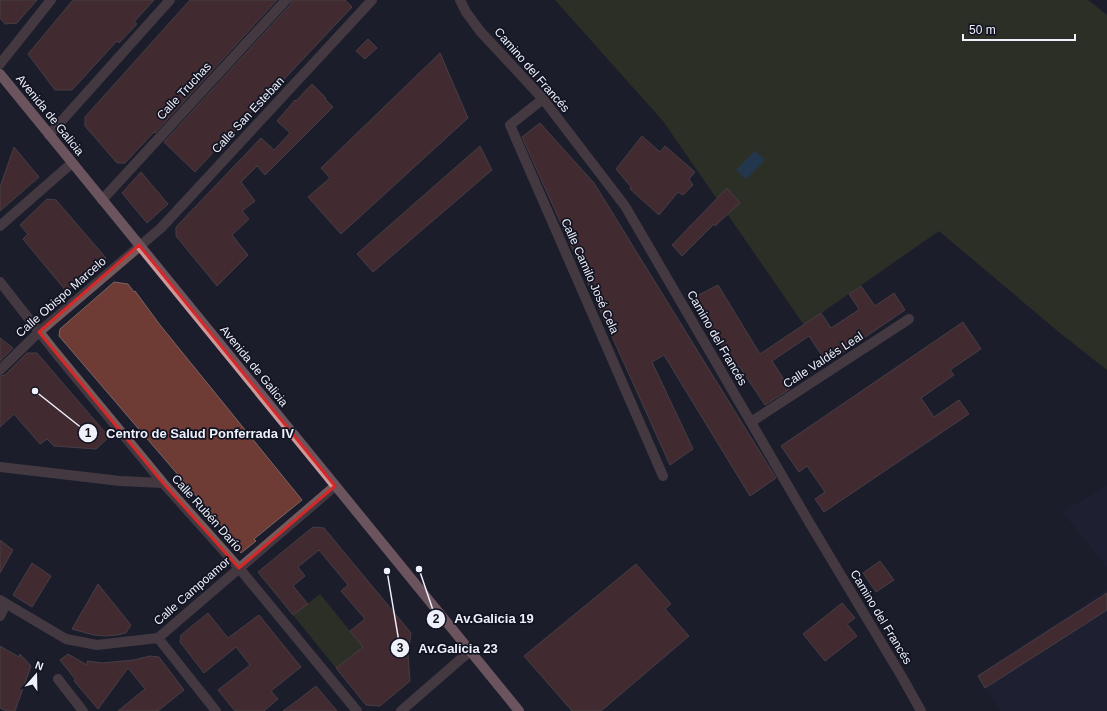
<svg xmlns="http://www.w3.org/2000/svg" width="1107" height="711" font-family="Arial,sans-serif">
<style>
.built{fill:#222539}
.green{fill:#41461d}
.water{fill:#2c5679}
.building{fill:#6f3b35;stroke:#7b6663}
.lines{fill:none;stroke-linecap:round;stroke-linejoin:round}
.minor{stroke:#755b5c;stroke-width:10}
.major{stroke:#cd989a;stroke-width:10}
.marked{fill:none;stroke:#d62828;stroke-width:3;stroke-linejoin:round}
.labels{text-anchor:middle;stroke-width:3.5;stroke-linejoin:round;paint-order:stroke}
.street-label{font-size:12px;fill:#eef0fb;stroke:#121422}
.leader{fill:none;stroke:#eef0fb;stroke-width:1.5}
.callout-dot{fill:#eef0fb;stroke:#121422;stroke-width:1.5}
.mark-label{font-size:12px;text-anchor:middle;font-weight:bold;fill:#111}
.callout-label{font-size:13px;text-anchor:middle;font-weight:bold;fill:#eef0fb;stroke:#121422;stroke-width:3.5;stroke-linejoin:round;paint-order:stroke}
</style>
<rect width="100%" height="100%" fill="#1b1d2c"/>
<path class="built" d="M1107 486V567L1062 512Z
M1107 590V711H1001L978 674Z"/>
<path class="green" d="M555 0H1088L1107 15V370L1060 333 939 231 804 325 663 121Z
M320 594 363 647 336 668 293 615Z"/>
<path class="water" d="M755 151 765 160 746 179 736 170Z"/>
<path class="building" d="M0 0H37L17 23 5 24 0 18Z
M73 0H154L134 22 137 24 119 43 117 41 72 90H55L28 54Z
M190 0H277L155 133 154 132 125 163H117L85 126V117Z
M292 0H345L352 7 274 90V89L247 117 248 118 222 146 220 145 195 172 164 142 291 4Z
M368 39 377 48 365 59 356 51Z
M440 53 468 118 341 234 308 197 330 178 321 168Z
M312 84 326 98 325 99 333 107 265 175 257 166 241 182 255 201 242 211 249 219 232 235 248 255 217 286 176 236V227L261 138 274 150 290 133 277 121 295 100 296 101Z
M540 123 594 183 776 478 750 496 664 355 652 362 693 449 670 465 522 137Z
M642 136 660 152 665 146 695 172 689 179 693 185 683 195 678 192 659 215 630 189 631 187 616 169Z
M480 146 492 170 373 272 357 254Z
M14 147 39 177 0 211V187Z
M141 172 168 204 147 223 122 193Z
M727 188 740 203 715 226 714 224 682 256 672 245Z
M47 199 56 200 106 258 86 278 84 277 66 291 23 239 28 234 20 225Z
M114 282 128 284 134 292 135 291 160 325 302 500 254 539 256 541 241 553 226 535 228 533 59 336 60 329Z
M718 285 760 354 821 313 831 328 854 313 859 309 849 294 861 286 875 306 894 293 905 310 827 363 809 336 772 361 790 389 765 405 739 366 735 368 693 298Z
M963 322 981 349 950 370 954 375 921 398 934 417 959 400 969 414 824 512 815 499 825 492 807 466 799 472 781 446Z
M0 338 13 348 0 361Z
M27 353H37L109 437 96 449 54 446 47 439 40 444 14 414 0 427V376L5 375Z
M313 527 324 528 411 633 408 655 410 681 380 706 366 705 336 668 363 647 350 631 365 619 341 591 348 585 319 550 298 567 305 576 293 586 308 604 293 615 258 572Z
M0 540 13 550 0 573Z
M880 561 894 580 876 592 863 573Z
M32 563 51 576 32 607 13 595Z
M636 564 671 604 665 609 689 636 601 711H572L524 656Z
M98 584 131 625 126 633 117 635 106 636 94 635 72 629Z
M1107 593V610L985 688 978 676Z
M842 603 855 618 847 624 857 636 825 661 803 634Z
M208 613 228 638 259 615 301 667 271 691 278 699 264 711H235L218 690 250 665 236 647 204 673 180 642 181 635Z
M0 646 19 657 20 654 31 666 15 711H7L0 708Z
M68 654 87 665V661L102 663 134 660 150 656 159 657 184 690 158 711H118L145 689 128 668 98 709 74 681 75 679 60 660Z
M316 686 337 711H283L298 700Z"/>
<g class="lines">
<path class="minor" d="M460 0 466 12 480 31 543 99 625 206 809 522 902 677 921 711
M0 64 51 0
M543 99 510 125 663 476
M49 135 170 0
M102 200 286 0
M0 226 72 163
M0 282 55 352 163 483 239 568 357 711
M0 370 39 332 161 228 372 0
M751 422 909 319
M0 467 120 481 163 483
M0 600 66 639 97 645 158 638 335 486
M0 616 6 604
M158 638 216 711
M58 679 83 711
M401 711 470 651"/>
<path class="major" d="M0 74 519 711"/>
</g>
<path d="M0 0H1107V711H0ZM139 245 335 486 239 568 163 483 39 332Z" fill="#1b1d2c" fill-opacity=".55" fill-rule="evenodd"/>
<path class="marked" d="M139 245 335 486 239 568 163 483 39 332Z"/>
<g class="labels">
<g class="street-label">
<text transform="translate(532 70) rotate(49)" y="4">Camino del Francés</text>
<text transform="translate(184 91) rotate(-47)" y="4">Calle Truchas</text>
<text transform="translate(50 115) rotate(51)" y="4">Avenida de Galicia</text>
<text transform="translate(248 115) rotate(-47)" y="4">Calle San Esteban</text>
<text transform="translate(590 276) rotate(66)" y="4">Calle Camilo José Cela</text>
<text transform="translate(61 297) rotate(-41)" y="4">Calle Obispo Marcelo</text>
<text transform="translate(717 338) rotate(60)" y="4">Camino del Francés</text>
<text transform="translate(823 360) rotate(-33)" y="4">Calle Valdés Leal</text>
<text transform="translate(254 366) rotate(51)" y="4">Avenida de Galicia</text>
<text transform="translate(207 513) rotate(48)" y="4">Calle Rubén Darío</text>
<text transform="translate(192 591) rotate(-41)" y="4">Calle Campoamor</text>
<text transform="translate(881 617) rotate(59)" y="4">Camino del Francés</text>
</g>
</g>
<path class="leader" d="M35 391L88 433M419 569L436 619M387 571L400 648"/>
<g class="callout-dot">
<circle cx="35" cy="391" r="4"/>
<circle cx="419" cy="569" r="4"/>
<circle cx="387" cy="571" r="4"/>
<circle cx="88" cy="433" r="10"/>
<circle cx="436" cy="619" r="10"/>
<circle cx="400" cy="648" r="10"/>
</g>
<g class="mark-label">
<text x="88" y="437">1</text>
<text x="436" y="623">2</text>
<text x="400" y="652">3</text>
</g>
<g class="callout-label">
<text x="200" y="438">Centro de Salud Ponferrada IV</text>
<text x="494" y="623">Av.Galicia 19</text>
<text x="458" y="653">Av.Galicia 23</text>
</g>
<g transform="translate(36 675) rotate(20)" stroke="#121422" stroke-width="3" paint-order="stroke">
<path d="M0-3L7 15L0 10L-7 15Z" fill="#eef0fb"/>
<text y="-6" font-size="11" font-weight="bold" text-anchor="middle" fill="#eef0fb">N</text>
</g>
<path d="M963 34v6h112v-6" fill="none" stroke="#eef0fb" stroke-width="2"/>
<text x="969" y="34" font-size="12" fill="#eef0fb" stroke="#121422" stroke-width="3" paint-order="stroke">50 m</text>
</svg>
